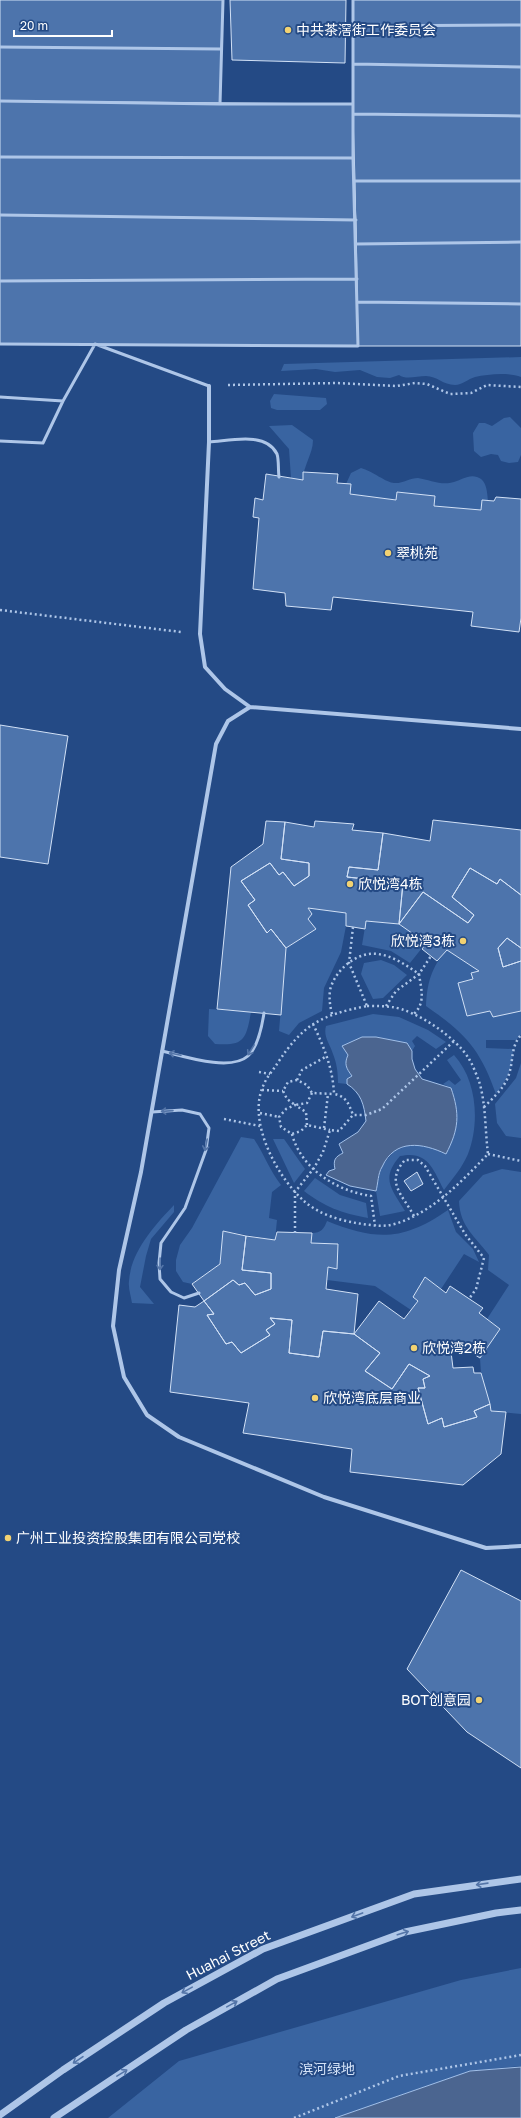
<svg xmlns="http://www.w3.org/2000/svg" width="521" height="2118" font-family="'Golos Text','Noto Sans SC',sans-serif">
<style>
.green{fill:#3964a1}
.water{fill:#4b6590;stroke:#a2c0e9}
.building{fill:#4d74ac;stroke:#d2e1f6}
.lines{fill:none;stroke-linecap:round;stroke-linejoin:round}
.path{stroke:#aec6e8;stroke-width:2.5;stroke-dasharray:2 3;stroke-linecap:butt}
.service{stroke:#aec6e8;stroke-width:3}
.minor{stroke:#aec6e8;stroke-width:4}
.tertiary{stroke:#aec6e8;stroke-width:7}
.oneway{stroke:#5475a8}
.poi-dot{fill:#f2d272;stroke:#244a85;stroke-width:1.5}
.labels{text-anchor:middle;stroke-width:4;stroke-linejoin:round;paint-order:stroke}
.poi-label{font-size:14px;fill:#fff;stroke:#244a85;text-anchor:start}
.street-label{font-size:14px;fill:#fff;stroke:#244a85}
.park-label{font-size:14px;fill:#d2e1f6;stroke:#244a85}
</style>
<rect width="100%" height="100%" fill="#244a85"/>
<path class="green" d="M521 357V377C509 372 488 374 475 377 468 379 462 385 455 385 443 385 437 376 426 376 417 376 406 380 399 375L390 378 377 377 360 370 335 372 316 369 281 371 284 364Z
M274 394 326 398 327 404 320 410H277L271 408 270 401Z
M510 417 521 428V455L518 462 509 463 501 461 498 455 491 454 481 457 474 451 473 433 479 423H485L492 426 504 418Z
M292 425 313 440C313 454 303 466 303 480L291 478 289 449 269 426Z
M361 468C372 471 387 483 394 483 402 484 410 478 418 478 430 480 442 486 454 482 461 480 469 474 477 477 487 480 487 492 488 500H482L481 510 434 506 435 496 397 492 396 500 350 494 346 484 351 473Z
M308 908 346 913V926L341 952 324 988 322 1011 299 1023 289 1035 279 1031 286 948 316 929 308 919 312 914Z
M366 921 399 924 426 943 410 963 391 951 362 945Z
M447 950 479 971 473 979 458 983 467 1016 490 1011 493 1017 521 1011V1035L516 1040H486V1048L513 1049C512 1070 508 1078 496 1094 480 1049 466 1034 426 1006 427 984 431 967 447 950Z
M381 960 394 965 407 975 383 998 373 999 361 974 364 963Z
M209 1009 251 1012C246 1040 244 1046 215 1044L208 1036Z
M373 1014 399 1017 428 1030 446 1042 436 1049 417 1036 412 1041 415 1046 412 1051 406 1043 376 1037H362L348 1055 352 1076 347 1079V1084L338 1083C338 1073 337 1064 333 1054 330 1044 323 1037 326 1026Z
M454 1055C477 1080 480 1123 468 1154 462 1168 453 1178 444 1190 433 1169 428 1150 400 1156 380 1179 392 1189 405 1211L380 1216 376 1191 381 1167 394 1151 415 1143 430 1146 446 1153C459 1129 460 1114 451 1088L443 1084 449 1080 455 1085 461 1080 447 1060Z
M521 1063V1138L506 1136 497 1123 495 1104 516 1078Z
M241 1137 254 1139C264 1154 270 1171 281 1185L272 1192 269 1218 277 1220 275 1240 224 1231 220 1264 192 1284 183 1282 176 1271V1260L180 1245 192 1228Z
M273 1139H284L305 1169 294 1183Z
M502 1169 521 1172V1414L491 1411 481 1373 480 1358 500 1329 487 1319 509 1285 488 1270 489 1255C475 1236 460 1227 459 1201L483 1175Z
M315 1178 340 1195 366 1203 368 1218C341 1213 325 1207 304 1191Z
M174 1205V1212L151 1239 146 1256 140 1287 154 1304 132 1303C131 1296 128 1288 129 1281 131 1251 155 1225 174 1205Z
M448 1210 456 1232 473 1249 479 1262 464 1254 441 1289 425 1277 413 1297 418 1301 411 1310 375 1286 327 1280 328 1267 338 1245 311 1243 312 1233C321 1233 324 1229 327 1221 377 1241 403 1241 448 1210Z
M521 1968V2066L470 2071 335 2118H108L179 2061 461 1980Z"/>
<path class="water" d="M362 1037H376L407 1043 412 1051V1059L415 1069 422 1079 451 1088C460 1114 459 1129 446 1154 423 1143 395 1138 382 1167 378 1173 378 1184 376 1191L350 1186 326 1175 329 1171 335 1169C333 1160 335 1157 343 1153L339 1144 358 1132 366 1121C364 1104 361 1093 347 1084V1079L352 1076C346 1068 344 1064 348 1055L342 1046Z
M521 2067V2118H335L470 2071Z"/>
<path class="building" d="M0 0H223L221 49 0 47Z
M230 0H346L345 63 232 60Z
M353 0H521V25L353 26Z
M521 25V67L353 64V26Z
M0 47 221 49 220 104 0 101Z
M353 64 521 67V116L353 114Z
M0 101 353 104V158L0 157Z
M353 114 521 116V181H355Z
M0 157 353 158 356 220 0 215Z
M355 181H521V242L356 244Z
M0 215 356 220 357 279 0 281Z
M521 242V304L357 302 356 244Z
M357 279 358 346 0 344V281Z
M357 302 521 304V346H358Z
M303 472 338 474 337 483 351 484 350 494 396 500 397 492 435 496 434 506 481 510 482 500 494 501 496 497 521 499V618L519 632 471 626 473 612 333 597 331 610 286 606 285 593 253 589 259 518 253 517 255 498 263 500 266 474 303 480Z
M0 725 68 736 48 864 0 857Z
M433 820 521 830V895L500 879 497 884 470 868 452 897 474 915 468 923 423 892 399 924 403 883 347 877 349 867 378 870 383 833 430 841Z
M266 821 285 822 281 859 309 863V876L294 886 283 872 279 875 270 863 241 881 255 900 248 905 267 933 271 929 286 948 281 1015 217 1009 231 867 263 844Z
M315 821 354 824 352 830 383 833 378 870 349 867 347 877 403 883 399 924 366 921 365 929 353 927 346 926V913L308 908 312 914 308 919 316 929 286 948 271 929 267 933 248 905 255 900 241 881 270 863 279 875 283 872 294 886 309 876V863L281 859 285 822 314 827Z
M470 868 497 884 500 879 521 895V948L507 938 498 948 503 967 521 961V1011L493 1017 490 1011 467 1016 458 983 473 979 471 973 479 971 447 950 437 961 422 949 426 943 399 924 423 892 468 923 474 915 452 897Z
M507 938 521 948V961L503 967 498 948Z
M417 1172 423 1184 411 1191 404 1181Z
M223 1231 246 1236 242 1270 271 1273V1289L255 1295 245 1283 239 1285 233 1280 204 1301 192 1284 220 1264Z
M277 1232 312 1233 311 1243 338 1244 337 1269 328 1267 326 1289 358 1294 354 1334 323 1331 319 1357 289 1353 292 1320 270 1318 275 1324 266 1330 270 1335 241 1353 232 1342 226 1344 207 1315 214 1314 204 1301 233 1280 239 1285 245 1283 255 1295 271 1289V1273L242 1270 246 1236 275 1240Z
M425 1277 446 1293 450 1286 483 1308 479 1313 500 1329 480 1358 458 1344 451 1352 453 1368 473 1367 474 1373H481L490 1404 474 1411 477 1417 444 1427 442 1418 428 1424 418 1388H425L423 1379 430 1376 409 1364 392 1389 365 1371 380 1353 354 1334 379 1301 404 1319 418 1301 413 1297Z
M204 1301 214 1314 207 1315 226 1344 232 1342 241 1353 270 1335 266 1330 275 1324 270 1318 292 1320 289 1353 319 1357 323 1331 354 1334 380 1353 365 1371 392 1389 409 1364 430 1376 423 1379 425 1388H418L428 1424 442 1418 444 1427 477 1417 474 1411 490 1404 491 1411 506 1412 501 1454 463 1485 350 1472 352 1449 243 1433 249 1403 170 1392 179 1305 195 1307Z
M461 1570 521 1601V1768L467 1732 407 1669Z"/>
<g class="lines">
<path class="path" d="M228 385 337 383 397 386 415 383 427 384 450 394 471 393 487 385 521 387
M0 610 181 632
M353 927 349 963 367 1006
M367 1006C376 1006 384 1006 392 1007 416 1010 457 1038 469 1059 473 1065 476 1074 479 1081 486 1104 485 1130 488 1154 461 1182 435 1210 398 1223 384 1228 370 1225 356 1223 338 1220 317 1213 304 1201 277 1177 246 1120 264 1084 267 1077 273 1070 277 1064 303 1024 321 1015 367 1006Z
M386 1006 396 991 419 974 431 956
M332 1014C330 1006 329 999 330 990 335 970 357 951 378 954 393 956 406 965 419 974 421 989 426 1002 414 1014
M313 1024C324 1047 333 1069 334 1094 346 1096 349 1104 353 1115
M259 1072 270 1074
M297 1080 302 1070 327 1056
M262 1090 283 1091
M312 1093 307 1103 295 1105 287 1099 283 1091 288 1082 297 1080 307 1085 312 1093 334 1094
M484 1107C493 1098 504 1088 508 1077 514 1062 510 1047 521 1035
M260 1113 279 1117
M224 1119 260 1126
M307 1125 306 1112 295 1105 286 1109 279 1117 281 1127 292 1134 301 1131 307 1125 330 1130
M324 1128 328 1094
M292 1134C301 1169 337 1191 371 1196L375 1226
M488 1154 521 1161
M414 1216C402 1194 385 1182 405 1160H418L425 1166 465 1234 484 1258 476 1289 469 1299
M295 1233V1192L314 1168 323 1152 330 1130 339 1131 353 1115H366L382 1109 454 1041
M294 2118 399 2076 521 2055"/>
<path class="service" d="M223 0 220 104H353
M353 26 521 25
M0 47 221 49
M353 64 521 67
M0 101 220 104
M353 114 521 116
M0 157 353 158
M355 181H521
M0 215 356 220
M356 244 521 242
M0 281 357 279
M357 302 521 304
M0 344 358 346 353 158V0
M0 397 63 401
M0 441 43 443 63 401 95 344 209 386
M209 442C229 441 266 431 277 454 279 460 278 470 279 477
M162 1051C183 1056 230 1072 248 1056 258 1047 262 1026 264 1013
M152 1112 182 1110 200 1114 209 1128 206 1150 185 1208 161 1243 159 1263 160 1279 171 1292 184 1298 199 1293"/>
<path class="minor" d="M209 386V442L200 634 205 667 225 689 250 707
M521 729 250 707 228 721 216 744 141 1172 119 1270 113 1326 124 1377 147 1415 179 1437 324 1497 486 1548 521 1546"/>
<path class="tertiary" d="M0 2115 63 2070 164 2003 263 1949 414 1894 521 1879
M54 2118 186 2030 277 1979 405 1932 496 1913 521 1910"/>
</g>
<defs><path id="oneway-shaft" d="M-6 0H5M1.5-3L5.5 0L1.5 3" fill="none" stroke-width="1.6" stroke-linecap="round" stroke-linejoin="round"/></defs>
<g class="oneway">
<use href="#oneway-shaft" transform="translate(251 1050) rotate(122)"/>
<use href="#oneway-shaft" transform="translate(175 1054) rotate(-168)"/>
<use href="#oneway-shaft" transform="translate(167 1111) rotate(176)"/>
<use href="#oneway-shaft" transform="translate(206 1145) rotate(101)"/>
<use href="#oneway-shaft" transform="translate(160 1264) rotate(91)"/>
<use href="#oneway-shaft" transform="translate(482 1884) rotate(172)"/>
<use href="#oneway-shaft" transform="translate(357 1915) rotate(160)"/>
<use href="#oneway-shaft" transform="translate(403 1933) rotate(-17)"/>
<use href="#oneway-shaft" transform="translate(187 1990) rotate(151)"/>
<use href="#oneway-shaft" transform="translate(232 2004) rotate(-29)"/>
<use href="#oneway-shaft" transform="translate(78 2060) rotate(146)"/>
<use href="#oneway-shaft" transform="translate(122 2073) rotate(-31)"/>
</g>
<g class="poi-dot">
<circle cx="288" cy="30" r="4"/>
<circle cx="388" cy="553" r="4"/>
<circle cx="350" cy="884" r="4"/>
<circle cx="463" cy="941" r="4"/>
<circle cx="414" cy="1348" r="4"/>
<circle cx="315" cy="1398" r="4"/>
<circle cx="8" cy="1538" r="4"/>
<circle cx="479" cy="1700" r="4"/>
</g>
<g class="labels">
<g class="poi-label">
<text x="296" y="35">中共茶滘街工作委员会</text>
<text x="396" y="558">翠桃苑</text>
<text x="358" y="889">欣悦湾4栋</text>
<text x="455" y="946" text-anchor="end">欣悦湾3栋</text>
<text x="422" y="1353">欣悦湾2栋</text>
<text x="323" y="1403">欣悦湾底层商业</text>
<text x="16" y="1543">广州工业投资控股集团有限公司党校</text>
<text x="471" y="1705" text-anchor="end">BOT创意园</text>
</g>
<g class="street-label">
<text transform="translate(228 1955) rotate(-27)" y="5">Huahai Street</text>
</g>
<g class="park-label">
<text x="327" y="2074">滨河绿地</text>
</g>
</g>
<path d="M14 30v6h98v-6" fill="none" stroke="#ffffff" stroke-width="2"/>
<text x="20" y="30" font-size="12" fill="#ffffff" stroke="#244a85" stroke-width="3" paint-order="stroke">20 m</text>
</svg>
